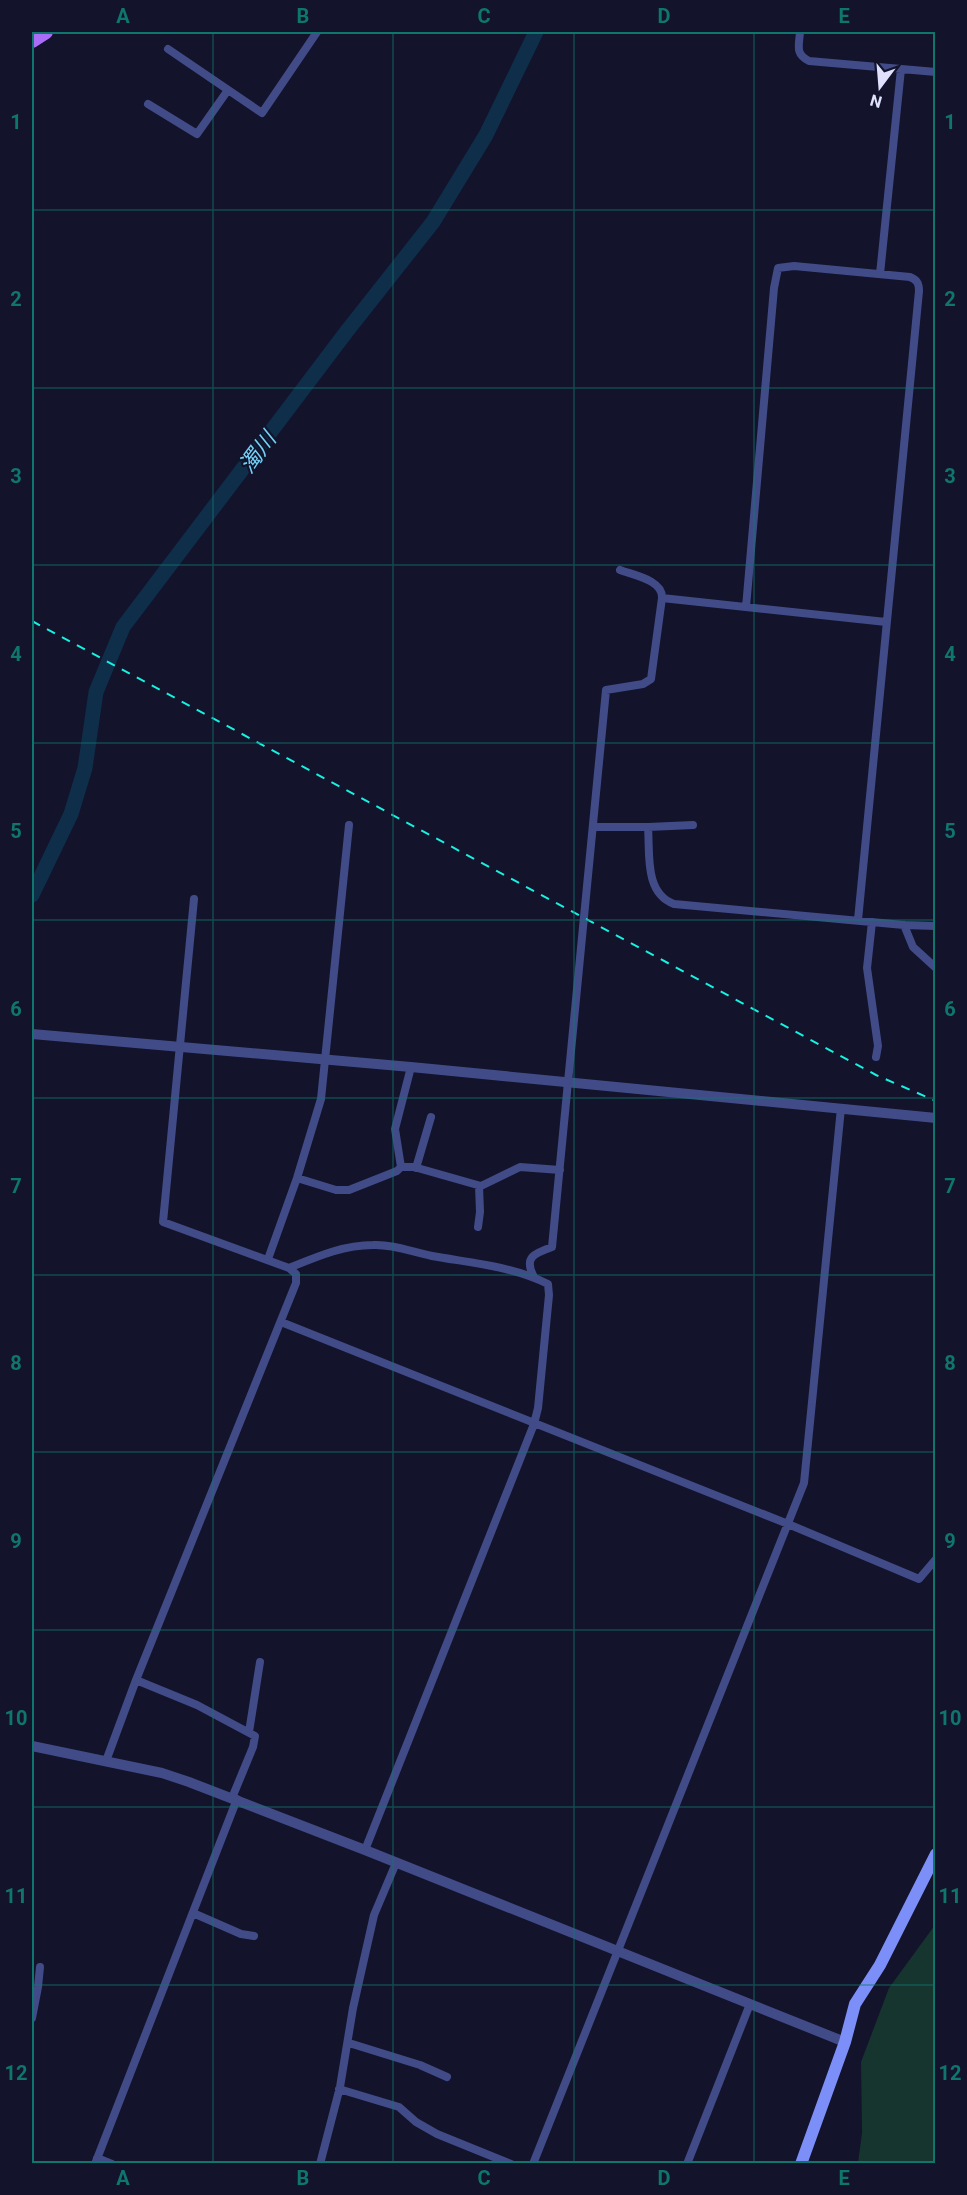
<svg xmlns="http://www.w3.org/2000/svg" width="967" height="2195" font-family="Roboto,'Noto Sans JP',sans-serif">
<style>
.green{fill:#16352e}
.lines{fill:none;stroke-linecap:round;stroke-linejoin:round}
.river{stroke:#0f2e49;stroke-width:15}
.minor{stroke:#414b87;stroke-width:8}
.tertiary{stroke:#414b87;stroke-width:10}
.secondary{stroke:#7c8ff8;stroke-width:12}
.primary{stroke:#aa6df7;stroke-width:14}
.rail{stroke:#17f2e0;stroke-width:2;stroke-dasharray:9 8;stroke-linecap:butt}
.grid{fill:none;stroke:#0f766e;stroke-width:1.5;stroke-opacity:0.55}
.labels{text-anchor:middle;stroke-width:4.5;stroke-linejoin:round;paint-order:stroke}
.water-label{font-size:22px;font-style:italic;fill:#73d2f7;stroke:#13132b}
.neatline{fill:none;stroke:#0f766e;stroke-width:2}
.grid-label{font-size:20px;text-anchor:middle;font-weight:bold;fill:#0f766e}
</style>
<rect width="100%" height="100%" fill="#13132b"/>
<path class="green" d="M935 1925V2163H858L862 2133 861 2062 889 1988Z"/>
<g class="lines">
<path class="river" d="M32 895 71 814 85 768 96 692 123 627 347 331 433 222 486 135 536 32"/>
<path class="minor" d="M800 32C799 46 795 54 809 61L936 72
M168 49 262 113 317 32
M148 104 197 134 228 90
M880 274 901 69
M662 598 886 622
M746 607 774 288 778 268 794 266 910 277C917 280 919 283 919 291L858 920
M594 827H648C650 853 644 893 674 904L904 925 936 926
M648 827 693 825
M872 922 867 968 878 1046 876 1057
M904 925 913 947 936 968
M401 1167H414L481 1186 520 1167 560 1170
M416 1168 431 1117
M297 1178 336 1190H349L397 1171 401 1167 395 1129 411 1067
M478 1227 480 1212 479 1186
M268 1259 297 1178 321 1099 349 825
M289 1268C316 1257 343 1245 373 1245 393 1244 412 1252 432 1256 471 1263 512 1266 548 1284L549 1295 538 1408 534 1424 365 1850
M534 1277C523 1257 535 1253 552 1247L606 690 643 684 651 679 662 598C663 580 633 575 620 570
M281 1322 788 1524 919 1579 936 1559
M136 1680 197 1705 255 1736 253 1747 232 1798
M249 1732 260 1662
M106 1761 136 1680 296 1283V1274L289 1268 163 1222 194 899
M193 1913 241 1934 254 1936
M32 2018 38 1987 40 1967
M349 2043 420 2065 447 2077
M339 2089 399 2107 416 2122 437 2134 511 2164
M97 2158 112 2164
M95 2164 237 1799
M320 2164 340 2087 353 2008 374 1915 396 1863
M533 2164 804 1483 841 1108
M687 2164 750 2004"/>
<path class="tertiary" d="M32 1034 411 1067 936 1118
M32 1746 162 1773 189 1782 365 1850 845 2042"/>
<path class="secondary" d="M801 2164 845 2042 855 2004 880 1965 936 1854"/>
<path class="primary" d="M32 41 46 32"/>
<path class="rail" d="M32 621 876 1075 936 1101"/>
</g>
<path class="grid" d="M213 32V2164M393 32V2164M574 32V2164M754 32V2164M32 210H936M32 388H936M32 565H936M32 743H936M32 920H936M32 1098H936M32 1275H936M32 1452H936M32 1630H936M32 1807H936M32 1985H936"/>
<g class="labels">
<g class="water-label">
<text transform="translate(257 452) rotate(-53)" y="8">濁川</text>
</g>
</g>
<rect width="967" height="2195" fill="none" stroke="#13132b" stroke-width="66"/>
<g transform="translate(880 87) rotate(196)" stroke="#13132b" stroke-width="4.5" paint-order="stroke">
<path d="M0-4.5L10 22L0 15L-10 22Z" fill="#dfe1fd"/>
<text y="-9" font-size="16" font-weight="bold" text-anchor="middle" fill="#dfe1fd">N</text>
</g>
<rect x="33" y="33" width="901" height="2129" class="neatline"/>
<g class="grid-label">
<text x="123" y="23">A</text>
<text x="303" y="23">B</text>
<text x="484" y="23">C</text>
<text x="664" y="23">D</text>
<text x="844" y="23">E</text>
<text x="16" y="129">1</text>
<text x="950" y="129">1</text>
<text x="16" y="306">2</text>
<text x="950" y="306">2</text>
<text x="16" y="483">3</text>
<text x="950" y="483">3</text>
<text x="16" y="661">4</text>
<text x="950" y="661">4</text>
<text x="16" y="838">5</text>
<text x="950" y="838">5</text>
<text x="16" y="1016">6</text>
<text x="950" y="1016">6</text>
<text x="16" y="1193">7</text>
<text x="950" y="1193">7</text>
<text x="16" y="1370">8</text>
<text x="950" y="1370">8</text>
<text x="16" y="1548">9</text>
<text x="950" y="1548">9</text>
<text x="16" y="1725">10</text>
<text x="950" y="1725">10</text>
<text x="16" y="1903">11</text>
<text x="950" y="1903">11</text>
<text x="16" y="2080">12</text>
<text x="950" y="2080">12</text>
<text x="123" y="2185">A</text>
<text x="303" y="2185">B</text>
<text x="484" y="2185">C</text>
<text x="664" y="2185">D</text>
<text x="844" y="2185">E</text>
</g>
</svg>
